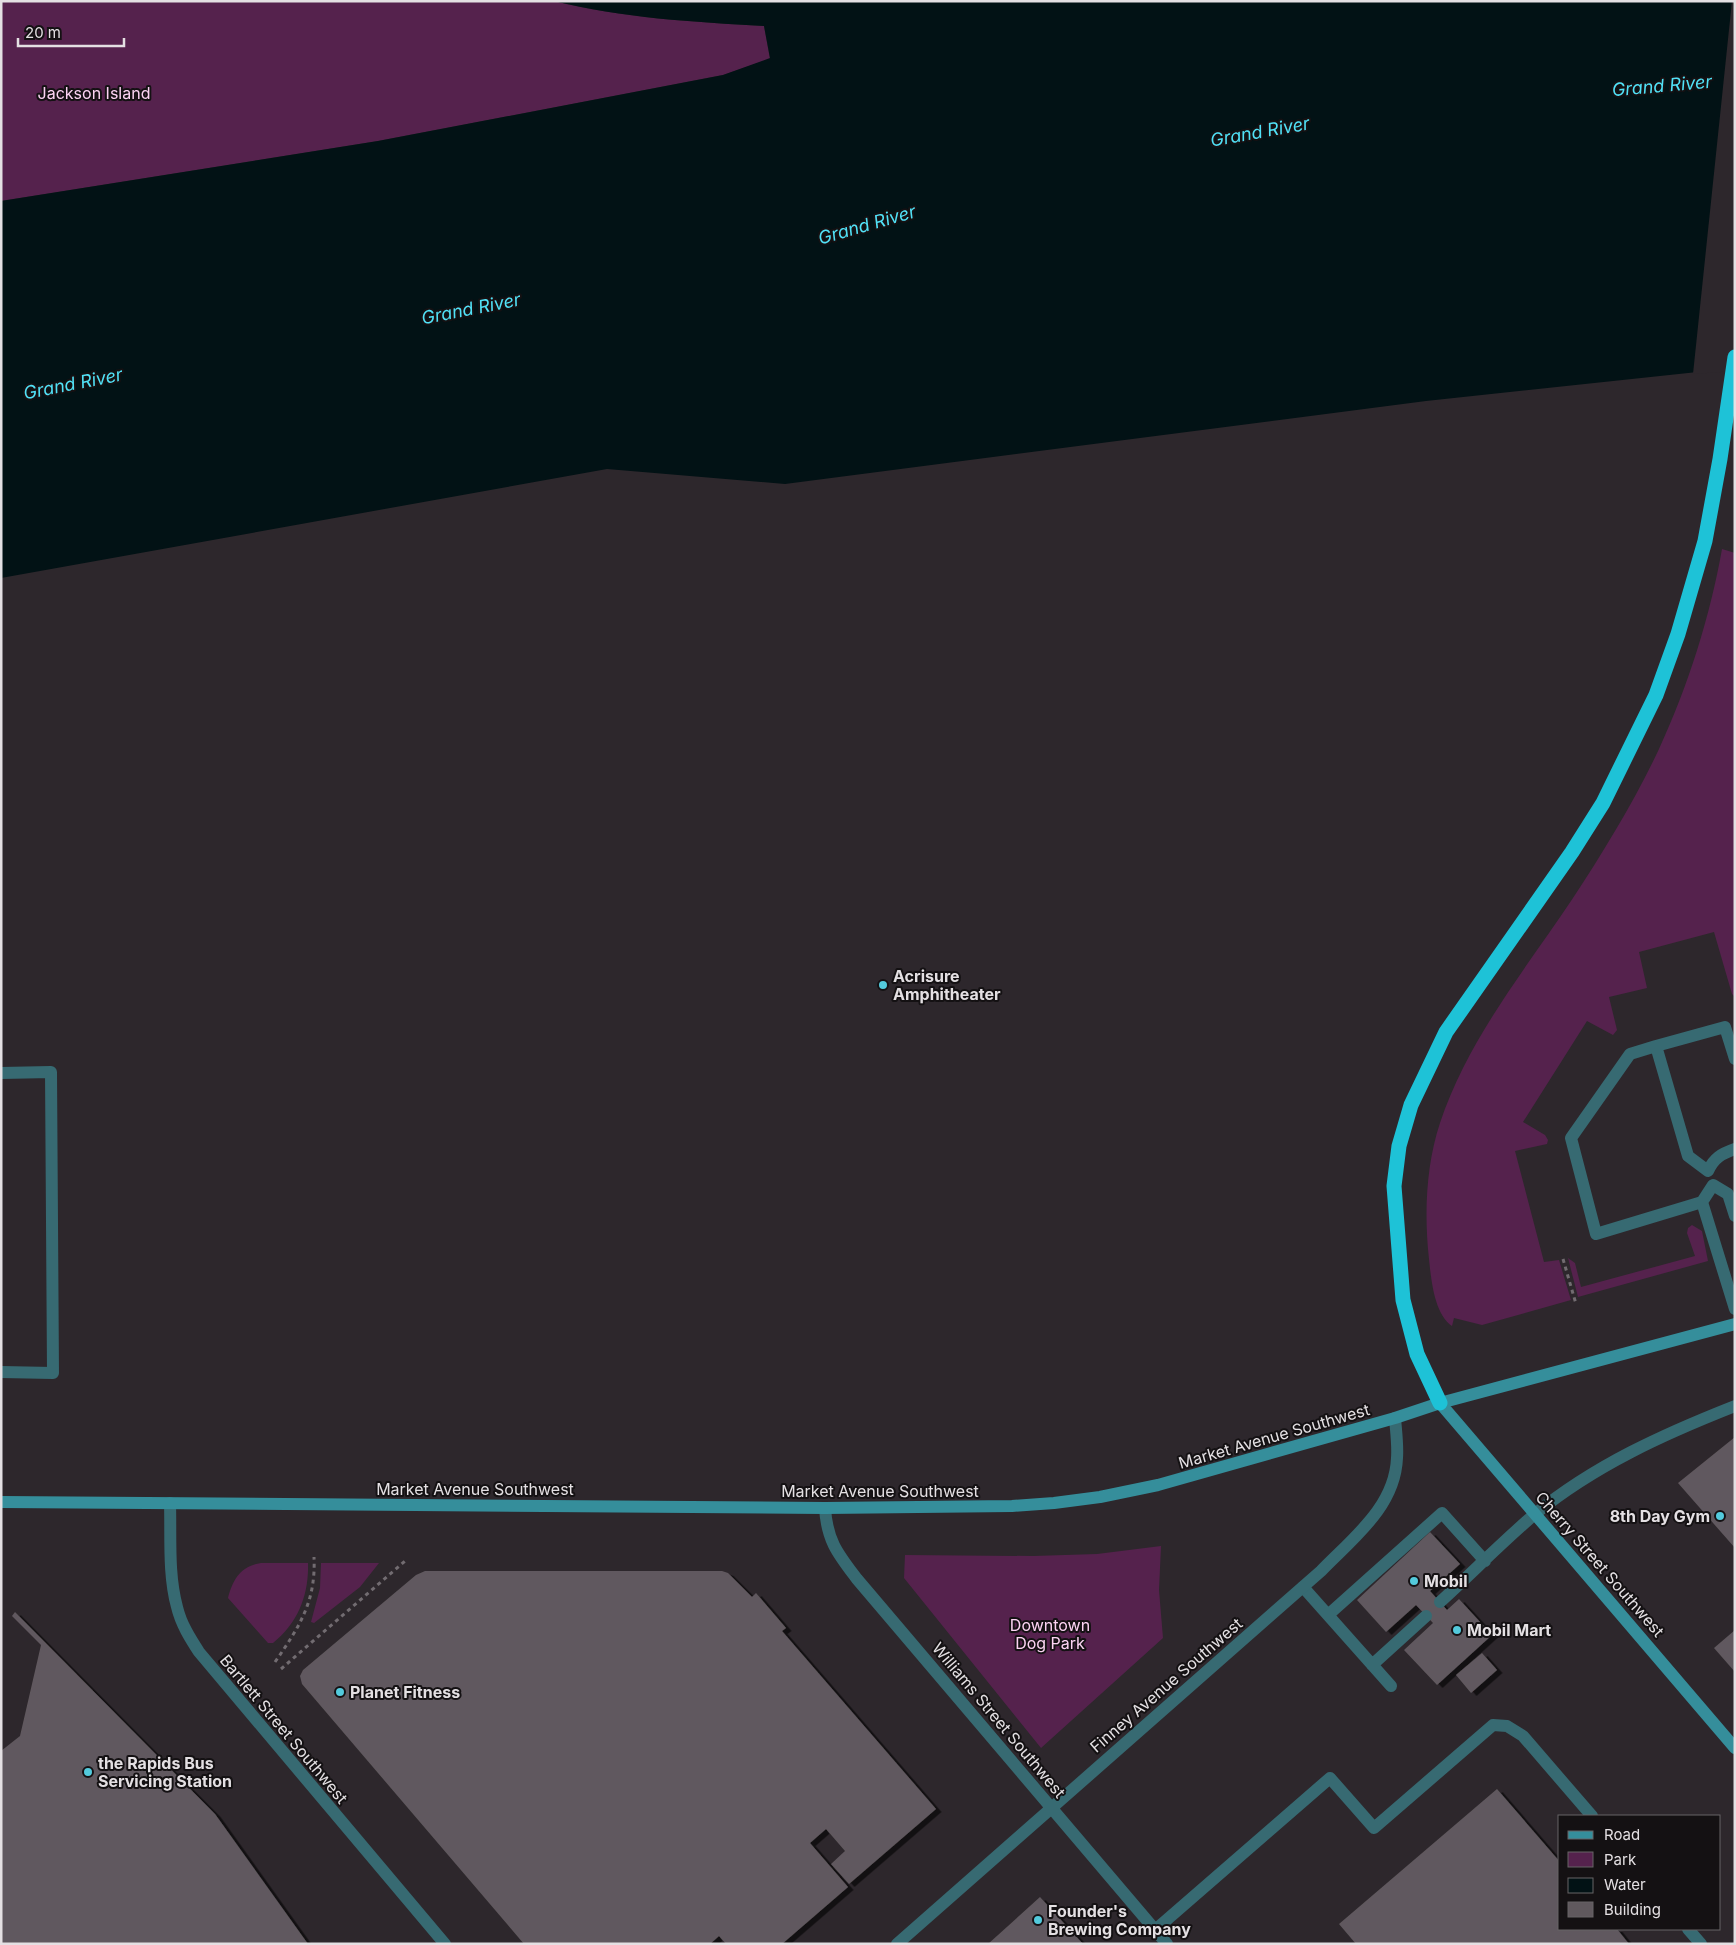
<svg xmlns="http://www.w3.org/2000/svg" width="1736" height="1945" font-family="Inter,sans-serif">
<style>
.green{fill:#55224d}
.water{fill:#021215}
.pier{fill:#2d272c}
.building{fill:#60595e;filter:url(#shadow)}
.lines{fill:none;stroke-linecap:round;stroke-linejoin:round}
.path{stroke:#726c71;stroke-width:3;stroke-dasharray:4 4;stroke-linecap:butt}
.service{stroke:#376a72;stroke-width:12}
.minor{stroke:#376a72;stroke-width:12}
.secondary{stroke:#358e9b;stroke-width:12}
.motorway{stroke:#1ec2d7;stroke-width:15}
.poi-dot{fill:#53cadc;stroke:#141113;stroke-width:2}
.labels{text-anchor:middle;stroke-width:4;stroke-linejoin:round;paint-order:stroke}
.park-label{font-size:16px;fill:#fcd3f3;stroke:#141113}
.poi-label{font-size:16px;font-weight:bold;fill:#e4e0e3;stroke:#141113;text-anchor:start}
.street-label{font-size:16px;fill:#e4e0e3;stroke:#141113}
.water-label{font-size:18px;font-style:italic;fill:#51e1f6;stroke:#141113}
</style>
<defs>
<filter id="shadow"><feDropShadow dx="5.5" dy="3" stdDeviation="0" flood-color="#0009"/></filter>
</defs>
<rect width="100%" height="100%" fill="#2d272c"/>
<path class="green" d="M1 1H554C622 18 694 22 764 26L770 59 723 75 378 141 1 201Z
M1722 549 1735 553V997L1732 994 1714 932 1639 952 1647 988 1609 997 1617 1030 1613 1035 1587 1021 1523 1122 1545 1135 1548 1140 1547 1144 1515 1151 1544 1262 1559 1260 1571 1300 1482 1325 1454 1318 1452 1326C1434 1314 1431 1278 1429 1259 1424 1214 1426 1165 1440 1123 1468 1039 1525 970 1573 898 1604 851 1635 800 1659 749 1688 686 1710 617 1722 549Z
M1692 1225 1702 1231 1708 1261 1578 1297 1568 1258 1575 1263 1581 1287 1695 1256 1687 1233 1688 1228Z
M1161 1546 1159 1590 1163 1638 1041 1748 904 1578 905 1555 1033 1556 1097 1554Z
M261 1563H308C309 1595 298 1623 273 1643H268L228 1598C233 1579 241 1566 261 1563Z
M321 1563H379L360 1587 314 1623 311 1622 320 1588Z"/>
<path class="water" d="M554 1H1735V368L1426 401 785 484 607 469 1 578V201L378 141 723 75 770 58 764 26C694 22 622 18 554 1Z"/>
<path class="pier" d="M1732 1H1735V371L1693 374Z"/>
<path class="building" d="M1735 1437V1548L1678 1483Z
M1430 1532 1460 1564 1430 1591 1447 1610 1459 1599 1492 1635 1437 1685 1404 1650 1433 1623 1416 1605 1386 1632 1357 1600Z
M425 1571H722L728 1573 752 1597 756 1593 786 1628 782 1631 936 1809 849 1884 831 1864 845 1851 826 1829 810 1843 848 1887 782 1944H726L719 1936 710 1944H524L302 1684 300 1676 303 1670 416 1575Z
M15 1612 215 1814 308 1944H1V1751L20 1736 41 1645 12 1616Z
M1735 1630V1672L1714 1648Z
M1482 1653 1497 1670 1471 1693 1456 1675Z
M1497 1789 1560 1862V1929H1617L1629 1944H1356L1339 1924Z
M1040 1897 1083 1944H988Z"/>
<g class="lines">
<path class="path" d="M1563 1259 1576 1304
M275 1662C300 1626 316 1601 314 1557
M281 1669 405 1561"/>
<path class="service" d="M1656 1046 1630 1054 1571 1138 1596 1234 1702 1202 1713 1185 1728 1194 1735 1216
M1735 1059 1725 1027 1656 1046 1688 1156 1708 1171C1714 1158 1721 1154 1735 1149
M1 1073 51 1072 53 1373 1 1372
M1702 1202 1735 1309
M1303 1587 1391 1686
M1440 1602C1472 1573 1502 1542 1535 1514 1595 1465 1664 1434 1735 1406
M1328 1615 1442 1513 1485 1561
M1372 1665 1426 1616
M1688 1929 1701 1944
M1155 1930 1330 1778 1374 1828 1493 1725 1507 1726 1523 1736 1592 1816"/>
<path class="minor" d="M170 1503C171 1537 168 1574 177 1607 181 1624 190 1638 199 1652L445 1944
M825 1508C827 1541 838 1554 857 1579L1167 1944
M897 1944 1321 1571C1353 1538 1395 1507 1397 1458 1398 1445 1396 1431 1395 1418"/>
<path class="secondary" d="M1440 1403 1735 1748
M1 1502 825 1508 1012 1506 1054 1503 1100 1497 1158 1485 1395 1418 1440 1403 1735 1324"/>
<path class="motorway" d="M1440 1403 1417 1354 1403 1300 1394 1186 1399 1146 1411 1105 1446 1032 1572 852 1603 803 1656 695 1678 634 1705 541 1720 459 1735 357"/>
</g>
<g class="poi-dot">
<circle cx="883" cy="985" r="5"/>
<circle cx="1720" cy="1516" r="5"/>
<circle cx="1414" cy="1581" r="5"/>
<circle cx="1457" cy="1630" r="5"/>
<circle cx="340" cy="1692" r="5"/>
<circle cx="88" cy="1772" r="5"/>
<circle cx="1038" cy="1920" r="5"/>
</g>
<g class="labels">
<g class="park-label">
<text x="94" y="99">Jackson Island</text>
<text x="1050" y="1631">Downtown<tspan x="1050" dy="18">Dog Park</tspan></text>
</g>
<g class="poi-label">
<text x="893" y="982">Acrisure<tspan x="893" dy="18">Amphitheater</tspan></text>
<text x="1710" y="1522" text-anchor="end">8th Day Gym</text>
<text x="1424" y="1587">Mobil</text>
<text x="1467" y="1636">Mobil Mart</text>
<text x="350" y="1698">Planet Fitness</text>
<text x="98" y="1769">the Rapids Bus<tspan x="98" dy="18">Servicing Station</tspan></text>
<text x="1048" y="1917">Founder's<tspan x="1048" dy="18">Brewing Company</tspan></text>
</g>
<g class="street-label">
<text transform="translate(1274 1436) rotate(-16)" y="6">Market Avenue Southwest</text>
<text x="475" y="1495">Market Avenue Southwest</text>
<text x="880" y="1497">Market Avenue Southwest</text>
<text transform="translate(1600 1564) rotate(49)" y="6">Cherry Street Southwest</text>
<text transform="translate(1166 1685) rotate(-41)" y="6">Finney Avenue Southwest</text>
<text transform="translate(999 1720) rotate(50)" y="6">Williams Street Southwest</text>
<text transform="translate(284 1729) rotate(50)" y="6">Bartlett Street Southwest</text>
</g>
<g class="water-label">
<text transform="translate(1662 86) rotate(-5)" y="6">Grand River</text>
<text transform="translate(1260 132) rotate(-10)" y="6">Grand River</text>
<text transform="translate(867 225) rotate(-16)" y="6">Grand River</text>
<text transform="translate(471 309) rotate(-11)" y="6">Grand River</text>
<text transform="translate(73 384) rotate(-11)" y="6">Grand River</text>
</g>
</g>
<rect width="1736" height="1945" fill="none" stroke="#e4e0e3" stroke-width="5"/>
<rect x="1558" y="1815" width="162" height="115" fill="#141113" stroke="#676466"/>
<rect x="1568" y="1831" width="25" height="8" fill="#358e9b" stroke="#676466"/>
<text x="1604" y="1840" font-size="15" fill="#e4e0e3">Road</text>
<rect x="1568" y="1852" width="25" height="15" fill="#55224d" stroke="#676466"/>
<text x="1604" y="1865" font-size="15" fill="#e4e0e3">Park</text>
<rect x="1568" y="1878" width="25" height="15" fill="#021215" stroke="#676466"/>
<text x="1604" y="1890" font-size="15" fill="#e4e0e3">Water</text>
<rect x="1568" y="1902" width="25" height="15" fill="#60595e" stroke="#676466"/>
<text x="1604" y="1915" font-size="15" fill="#e4e0e3">Building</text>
<path d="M18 38v8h106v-8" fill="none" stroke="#e4e0e3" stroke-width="2.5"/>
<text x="25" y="38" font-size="15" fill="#e4e0e3" stroke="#141113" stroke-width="4" paint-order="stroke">20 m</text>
</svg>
